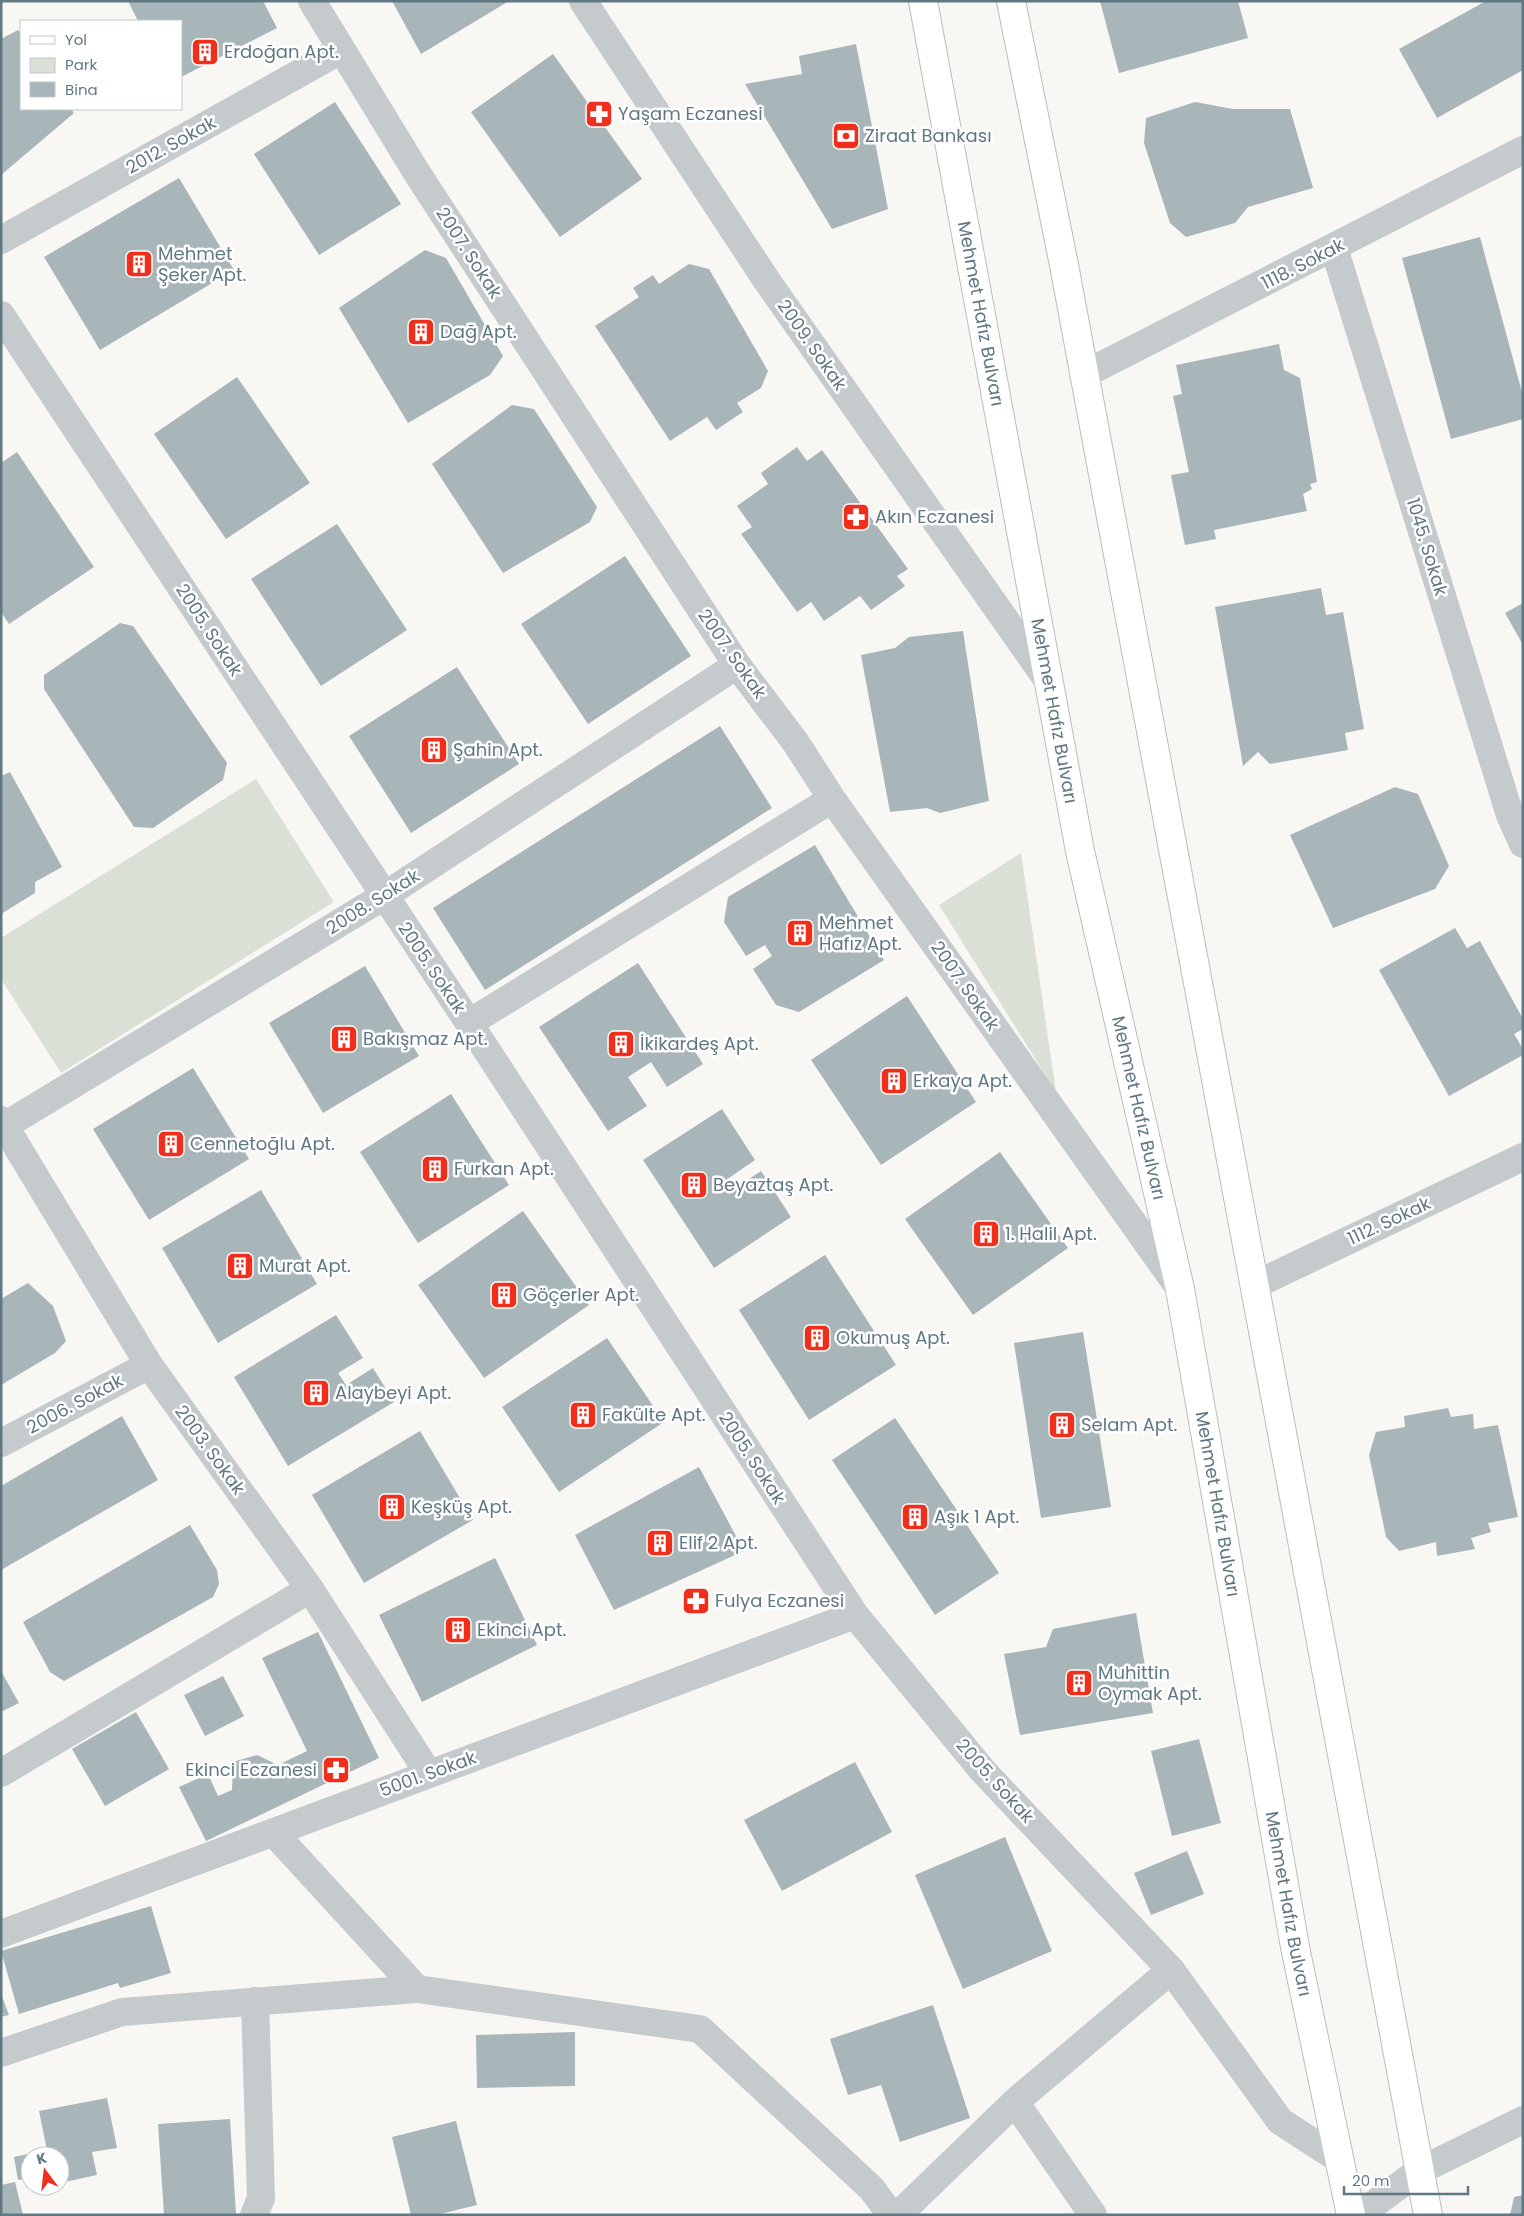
<svg xmlns="http://www.w3.org/2000/svg" width="1524" height="2216" font-family="Poppins,sans-serif">
<style>
.green{fill:#dae0d5}
.building{fill:#a8b5b9}
.lines{fill:none;stroke-linecap:round;stroke-linejoin:round}
.secondary-casing{stroke:#b7bec1;stroke-width:30}
.minor{stroke:#c5cacd;stroke-width:28}
.secondary{stroke:#fff;stroke-width:28}
.labels{text-anchor:middle;stroke-width:5;stroke-linejoin:round;paint-order:stroke}
.poi-label{font-size:18px;fill:#607882;stroke:#fff;text-anchor:start}
.street-label{font-size:18px;fill:#607882;stroke:#fff}
</style>
<rect width="100%" height="100%" fill="#f8f7f4"/>
<path class="green" d="M256 779 334 902 61 1073 1 979V938Z
M1021 853 1056 1092 939 905Z"/>
<path class="building" d="M128 1H263L277 28 181 77V21H138Z
M392 1H509L421 54Z
M1100 1H1238L1248 38 1119 73Z
M1486 1H1523V70L1437 118 1399 49Z
M18 30 21 34V109H71L74 113 1 175V39Z
M856 44 888 209 832 229 745 84 802 74 799 56Z
M553 54 642 179 560 237 471 112Z
M335 102 401 204 319 255 254 154Z
M1195 102 1233 109H1290L1313 188 1248 207 1235 223 1186 237 1170 223 1144 143 1146 118Z
M179 178 234 270 100 350 44 257Z
M1480 237 1523 396V419L1451 439 1402 258Z
M425 250 446 258 503 356 490 375 408 423 339 308Z
M689 264 709 269 768 371 761 388 737 403 743 412 716 430 707 417 670 441 595 326 639 297 633 288 653 275 659 284Z
M1279 344 1284 370 1300 378 1317 482 1310 484 1312 489 1303 494 1307 511 1214 530 1216 539 1185 545 1171 475 1189 472 1173 396 1182 394 1176 365Z
M237 377 310 483 226 539 154 434Z
M512 405 534 409 597 507 590 522 503 573 432 464Z
M797 447 807 461 822 450 908 569 897 576 905 586 871 610 860 596 824 621 811 602 797 612 741 534 752 527 737 506 768 484 761 473Z
M17 452 94 567 9 624 1 612V463Z
M337 524 407 630 321 686 251 579Z
M625 556 691 656 588 724 521 624Z
M1321 588 1326 615 1343 612 1364 729 1345 733 1348 750 1270 764 1258 752 1243 766 1215 607Z
M1523 603V645L1505 613Z
M120 623 133 626 227 763 223 780 153 828 134 827 44 689V675Z
M963 631 989 801 940 813 927 808 890 812 861 655 895 648 909 637Z
M457 667 519 764 411 833 349 736Z
M720 726 772 808 485 990 433 908Z
M10 772 62 867 35 882V893L1 914V776Z
M1395 787 1418 794 1449 866 1435 889 1333 928 1290 835Z
M815 845 884 960 799 1012 776 1005 753 969 772 956 765 945 746 956 724 922 728 897Z
M1455 928 1467 948 1480 941 1523 1019V1029L1514 1034 1523 1049V1055L1449 1096 1379 970Z
M638 963 703 1064 667 1087 651 1062 628 1077 647 1106 608 1131 539 1027Z
M365 966 419 1056 323 1113 269 1023Z
M907 996 976 1102 881 1165 811 1060Z
M193 1068 249 1159 149 1220 93 1129Z
M451 1094 509 1185 418 1243 360 1152Z
M722 1109 755 1160 726 1180 732 1190 761 1171 791 1217 714 1268 643 1160Z
M1000 1152 1068 1248 973 1315 905 1219Z
M261 1190 317 1284 218 1343 162 1248Z
M523 1211 589 1305 484 1378 418 1285Z
M825 1255 896 1365 809 1420 739 1310Z
M28 1283 53 1306 66 1341 55 1353 1 1385V1299Z
M336 1315 363 1358 338 1373 346 1385 373 1368 394 1402 288 1466 234 1377Z
M1083 1332 1111 1507 1041 1518 1014 1343Z
M607 1338 664 1422 559 1492 502 1407Z
M1448 1408 1451 1417 1473 1414 1474 1429 1498 1425 1518 1517 1488 1523 1491 1532 1471 1538 1475 1549 1437 1556 1436 1542 1399 1551 1386 1537 1369 1455 1376 1432 1405 1427 1404 1416Z
M122 1416 158 1480 1 1570V1486Z
M895 1418 999 1573 935 1615 832 1460Z
M420 1431 473 1520 364 1583 312 1495Z
M699 1467 744 1551 614 1610 575 1535Z
M190 1525 217 1570 219 1584 213 1597 64 1681 50 1672 23 1622Z
M495 1558 537 1645 422 1702 379 1615Z
M1136 1613 1153 1713 1020 1735 1004 1654 1046 1647 1053 1629Z
M318 1632 379 1758 206 1841 179 1787 208 1774 218 1796 232 1790 233 1762 257 1755 278 1765 307 1751 262 1658Z
M1 1671 19 1703 1 1712Z
M223 1676 244 1716 205 1736 184 1695Z
M136 1712 169 1769 105 1806 72 1749Z
M1199 1739 1221 1823 1172 1836 1151 1751Z
M855 1762 892 1832 782 1891 744 1820Z
M1005 1837 1052 1951 963 1989 915 1875Z
M1187 1851 1204 1894 1151 1915 1134 1873Z
M151 1906 171 1973 120 1988 118 1983 19 2014 1 1951Z
M1 1994 9 2015 1 2017Z
M933 2005 970 2118 900 2142 881 2085 848 2095 830 2039Z
M575 2032V2086L477 2088 476 2035Z
M107 2098 117 2148 92 2152 97 2175 60 2183V2156H30V2178L18 2180 14 2157 47 2150 39 2111Z
M230 2119 236 2214 164 2215 158 2124Z
M456 2121 477 2205 436 2215H411L392 2137Z
M15 2182 23 2215H1V2185Z
M1523 2195V2215H1510L1514 2197Z"/>
<g class="lines">
<g class="secondary-casing">
<g id="secondary">
<path id="s1" d="M923 1 1080 851 1180 1289 1295 1947 1351 2215"/>
<path d="M1011 1 1064 265 1428 2215"/>
</g>
</g>
<path class="minor" d="M312 1 417 173 737 665 796 743 832 799 1180 1289
M583 1 767 281 1049 682
M1 240 341 50
M1334 248 1510 815 1523 844
M1 315 469 1023 855 1615 983 1771 1171 1970 1280 2121 1337 2158
M1083 375 1523 150
M469 1023 832 799
M1 1120 149 1365 310 1589 429 1774
M1 1128 384 896 737 665
M1255 1285 1523 1157
M1 1443 149 1365
M1 1773 310 1589
M273 1832 417 1989
M1 1934 855 1615
M1 2053 122 2012 417 1989 700 2029 872 2189 891 2215
M1015 2102 1093 2215
M254 2215 261 2198 255 2001
M898 2215 1015 2102 1171 1970
M1359 2215 1419 2171 1523 2120"/>
<use href="#secondary" class="secondary"/>
</g>
<defs>
<g id="building-square" transform="scale(1.4375)"><rect x="-9" y="-9" width="18" height="18" rx="4" fill="#ef2f1c" stroke="#fff"/><path d="M-4-6H4V6H1V3H-1V6H-4ZM-2.5-4.3h1.7v1.8h-1.7ZM.8-4.3h1.7v1.8H.8ZM-2.5-1h1.7V.8h-1.7ZM.8-1h1.7V.8H.8Z" fill="#fff"/></g>
<g id="pharmacy-square" transform="scale(1.4375)"><rect x="-9" y="-9" width="18" height="18" rx="4" fill="#ef2f1c" stroke="#fff"/><path d="M-2-6h4v4h4v4h-4v4h-4v-4h-4v-4h4Z" fill="#fff"/></g>
<g id="bank-square" transform="scale(1.4375)"><rect x="-9" y="-9" width="18" height="18" rx="4" fill="#ef2f1c" stroke="#fff"/><path d="M-6-4H6V4H-6ZM0-2.3a2.3 2.3 0 1 0 0 4.6a2.3 2.3 0 1 0 0-4.6Z" fill="#fff"/></g>
</defs>
<g fill-rule="evenodd">
<use href="#building-square" x="205" y="52"/>
<use href="#pharmacy-square" x="599" y="114"/>
<use href="#bank-square" x="846" y="136"/>
<use href="#building-square" x="139" y="264"/>
<use href="#building-square" x="421" y="332"/>
<use href="#pharmacy-square" x="856" y="517"/>
<use href="#building-square" x="434" y="750"/>
<use href="#building-square" x="800" y="933"/>
<use href="#building-square" x="344" y="1039"/>
<use href="#building-square" x="621" y="1044"/>
<use href="#building-square" x="894" y="1081"/>
<use href="#building-square" x="171" y="1144"/>
<use href="#building-square" x="435" y="1169"/>
<use href="#building-square" x="694" y="1185"/>
<use href="#building-square" x="986" y="1234"/>
<use href="#building-square" x="240" y="1266"/>
<use href="#building-square" x="504" y="1295"/>
<use href="#building-square" x="817" y="1338"/>
<use href="#building-square" x="316" y="1393"/>
<use href="#building-square" x="583" y="1415"/>
<use href="#building-square" x="1062" y="1425"/>
<use href="#building-square" x="392" y="1507"/>
<use href="#building-square" x="915" y="1517"/>
<use href="#building-square" x="660" y="1543"/>
<use href="#pharmacy-square" x="696" y="1601"/>
<use href="#building-square" x="458" y="1630"/>
<use href="#building-square" x="1079" y="1683"/>
<use href="#pharmacy-square" x="336" y="1770"/>
</g>
<g class="labels">
<g class="poi-label">
<text x="224" y="58">Erdoğan Apt.</text>
<text x="618" y="120">Yaşam Eczanesi</text>
<text x="865" y="142">Ziraat Bankası</text>
<text x="158" y="260">Mehmet<tspan x="158" dy="21">Şeker Apt.</tspan></text>
<text x="440" y="338">Dağ Apt.</text>
<text x="875" y="523">Akın Eczanesi</text>
<text x="453" y="756">Şahin Apt.</text>
<text x="819" y="929">Mehmet<tspan x="819" dy="21">Hafız Apt.</tspan></text>
<text x="363" y="1045">Bakışmaz Apt.</text>
<text x="640" y="1050">İkikardeş Apt.</text>
<text x="913" y="1087">Erkaya Apt.</text>
<text x="190" y="1150">Cennetoğlu Apt.</text>
<text x="454" y="1175">Furkan Apt.</text>
<text x="713" y="1191">Beyaztaş Apt.</text>
<text x="1005" y="1240">1. Halil Apt.</text>
<text x="259" y="1272">Murat Apt.</text>
<text x="523" y="1301">Göçerler Apt.</text>
<text x="836" y="1344">Okumuş Apt.</text>
<text x="335" y="1399">Alaybeyi Apt.</text>
<text x="602" y="1421">Fakülte Apt.</text>
<text x="1081" y="1431">Selam Apt.</text>
<text x="411" y="1513">Keşküş Apt.</text>
<text x="934" y="1523">Aşık 1 Apt.</text>
<text x="679" y="1549">Elif 2 Apt.</text>
<text x="715" y="1607">Fulya Eczanesi</text>
<text x="477" y="1636">Ekinci Apt.</text>
<text x="1098" y="1679">Muhittin<tspan x="1098" dy="21">Oymak Apt.</tspan></text>
<text x="317" y="1776" text-anchor="end">Ekinci Eczanesi</text>
</g>
<g class="street-label">
<text transform="translate(171 145) rotate(-29)" y="6">2012. Sokak</text>
<text transform="translate(469 253) rotate(57)" y="6">2007. Sokak</text>
<text transform="translate(1303 264) rotate(-27)" y="6">1118. Sokak</text>
<text dy="6" stroke="none"><textPath href="#s1" startOffset="318">Mehmet Hafız Bulvarı</textPath></text>
<text transform="translate(812 345) rotate(55)" y="6">2009. Sokak</text>
<text transform="translate(1427 547) rotate(73)" y="6">1045. Sokak</text>
<text transform="translate(209 630) rotate(57)" y="6">2005. Sokak</text>
<text transform="translate(732 654) rotate(55)" y="6">2007. Sokak</text>
<text dy="6" stroke="none"><textPath href="#s1" startOffset="722">Mehmet Hafız Bulvarı</textPath></text>
<text transform="translate(373 902) rotate(-32)" y="6">2008. Sokak</text>
<text transform="translate(432 968) rotate(56)" y="6">2005. Sokak</text>
<text transform="translate(965 986) rotate(55)" y="6">2007. Sokak</text>
<text dy="6" stroke="none"><textPath href="#s1" startOffset="1128">Mehmet Hafız Bulvarı</textPath></text>
<text transform="translate(1389 1221) rotate(-25)" y="6">1112. Sokak</text>
<text transform="translate(75 1404) rotate(-28)" y="6">2006. Sokak</text>
<text transform="translate(210 1450) rotate(54)" y="6">2003. Sokak</text>
<text transform="translate(752 1458) rotate(57)" y="6">2005. Sokak</text>
<text dy="6" stroke="none"><textPath href="#s1" startOffset="1532">Mehmet Hafız Bulvarı</textPath></text>
<text transform="translate(428 1774) rotate(-20)" y="6">5001. Sokak</text>
<text transform="translate(995 1781) rotate(48)" y="6">2005. Sokak</text>
<text dy="6" stroke="none"><textPath href="#s1" startOffset="1938">Mehmet Hafız Bulvarı</textPath></text>
</g>
</g>
<rect width="1524" height="2216" fill="none" stroke="#607882" stroke-width="5"/>
<rect x="20" y="20" width="162" height="90" fill="#ffffff" stroke="#bfc9cd"/>
<rect x="30" y="36" width="25" height="8" fill="#ffffff" stroke="#bfc9cd"/>
<text x="65" y="45" font-size="15" fill="#607882">Yol</text>
<rect x="30" y="58" width="25" height="15" fill="#dae0d5" stroke="#bfc9cd"/>
<text x="65" y="70" font-size="15" fill="#607882">Park</text>
<rect x="30" y="82" width="25" height="15" fill="#a8b5b9" stroke="#bfc9cd"/>
<text x="65" y="95" font-size="15" fill="#607882">Bina</text>
<g transform="translate(45 2171) rotate(345)"><circle r="24" fill="#ffffff" stroke="#bfc9cd"/>
<path d="M0-4L9 19L0 12L-9 19Z" fill="#ef2f1c"/>
<text y="-8" font-size="14" font-weight="bold" text-anchor="middle" fill="#607882">K</text>
</g>
<path d="M1344 2186v8h124v-8" fill="none" stroke="#607882" stroke-width="2.5"/>
<text x="1352" y="2186" font-size="15" fill="#607882" stroke="#ffffff" stroke-width="4" paint-order="stroke">20 m</text>
</svg>
